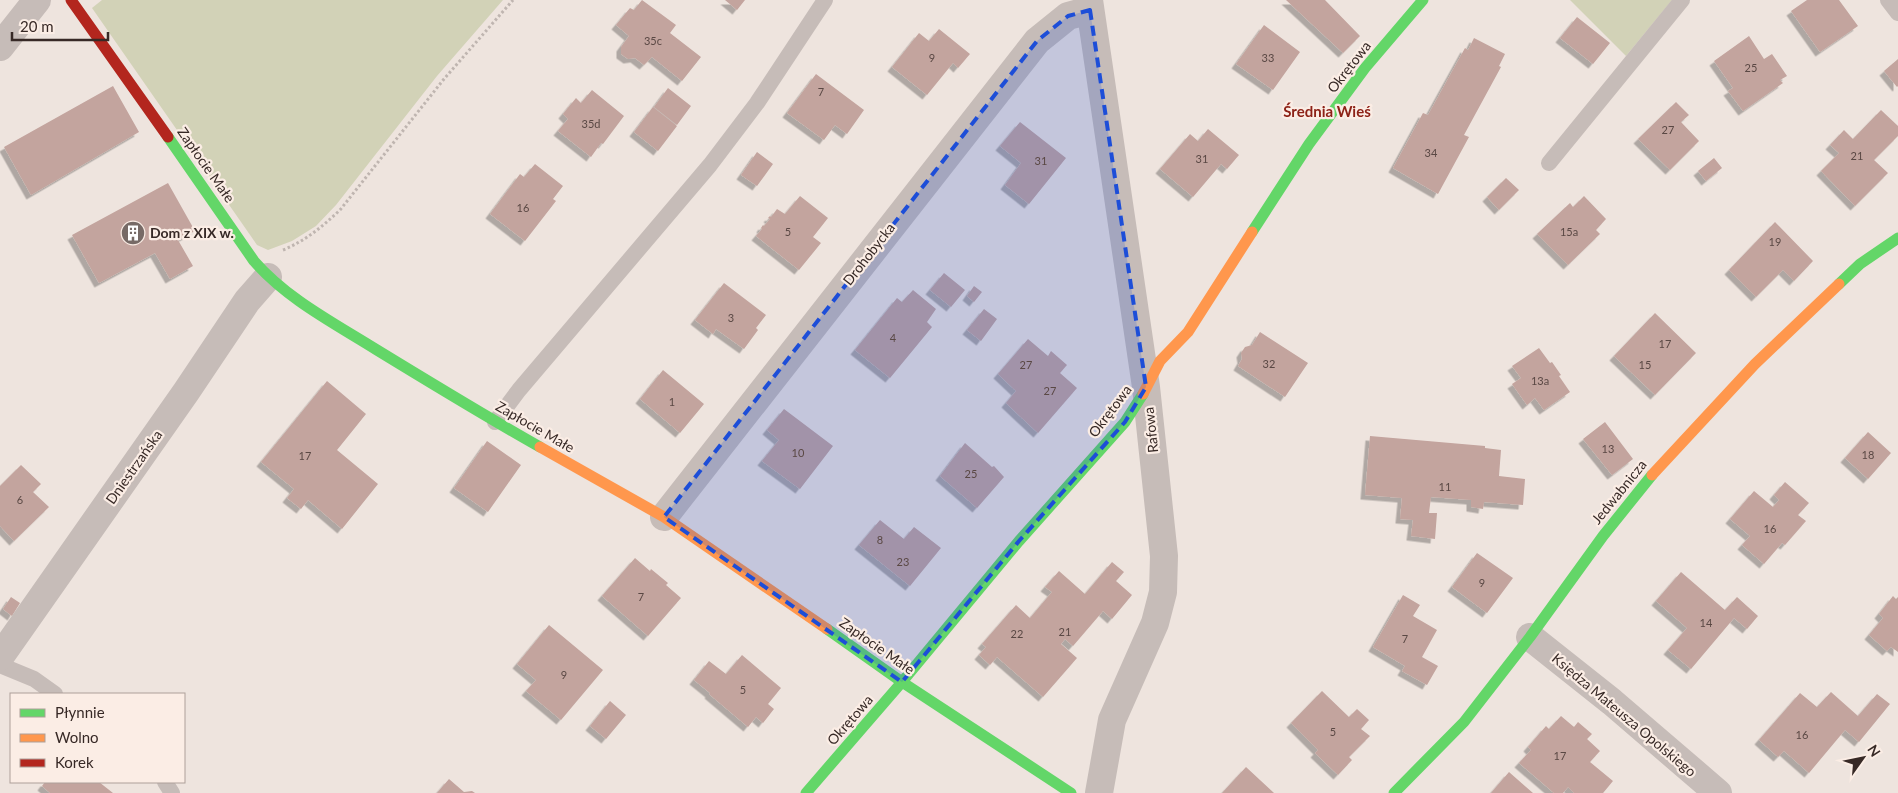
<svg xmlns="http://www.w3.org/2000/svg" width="1898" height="793" font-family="Lato,sans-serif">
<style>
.green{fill:#d2d2b7}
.building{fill:#c3a49e;filter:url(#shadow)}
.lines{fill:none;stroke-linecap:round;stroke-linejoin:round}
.path{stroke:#bfb5b0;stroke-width:3;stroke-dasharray:2.5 2.5;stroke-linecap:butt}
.lane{stroke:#c6bcb8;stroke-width:16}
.street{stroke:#c6bcb8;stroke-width:28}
.fast{stroke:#63d668;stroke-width:11}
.slow{stroke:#ff974d;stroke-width:11}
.jam{stroke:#b3261e;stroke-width:11}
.marked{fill:#1d4ed8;fill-opacity:0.2;stroke:#1d4ed8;stroke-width:4;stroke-dasharray:10 6;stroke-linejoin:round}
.labels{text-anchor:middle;stroke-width:4.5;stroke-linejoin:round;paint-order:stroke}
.number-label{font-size:11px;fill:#5a4844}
.street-label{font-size:14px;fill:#372926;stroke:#fbede5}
.poi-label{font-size:14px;font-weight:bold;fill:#372926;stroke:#fbede5;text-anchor:start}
.neighbourhood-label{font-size:15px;font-weight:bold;fill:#8d2217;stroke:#fbede5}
</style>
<defs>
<filter id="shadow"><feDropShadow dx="-4.5" dy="4.5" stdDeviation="0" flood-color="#0004"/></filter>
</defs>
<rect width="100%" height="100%" fill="#eee4de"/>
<path class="green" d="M102 0H503L437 76 336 205 316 226 292 241 268 250 257 245 92 8Z
M1570 0H1672L1626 56Z"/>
<path class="building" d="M642 0 676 25 670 33 701 57 682 81 652 57 644 65 635 58 628 59 621 54V47L629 36 616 25 630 8 634 10Z
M725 0H745L737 10Z
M1286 0H1325L1360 36 1343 53Z
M1807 0H1839L1858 26 1820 52 1791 11Z
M1577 17 1610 43 1593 64 1560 38Z
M1264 25 1300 52 1273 90 1236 64Z
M939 29 970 54 958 68 953 63 927 95 892 67 919 33 929 41Z
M1749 36 1764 59 1772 54 1787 76 1780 80 1783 83 1743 111 1728 91 1733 88 1714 61Z
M1474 38 1505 54 1499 66 1501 67 1464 135 1469 137 1438 194 1393 168 1423 113 1428 115 1465 48 1468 50Z
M1898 59V86L1897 87 1884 71Z
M816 74 864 110 847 134 835 125 824 140 787 113Z
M113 86 139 132 31 195 4 147Z
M668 88 691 106 677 125 654 107Z
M592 90 624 116 603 144 601 143 591 157 558 131 568 119 563 114 576 98 581 103Z
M1676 102 1689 115 1681 122 1699 141 1670 170 1638 139Z
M653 107 677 126 658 151 634 132Z
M1881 110 1898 126V136L1874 160 1888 173 1855 206 1821 171 1839 153 1830 145 1844 130 1853 139Z
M1020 122 1066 158 1029 204 1005 185 1021 163 1000 146Z
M1208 129 1239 155 1227 169 1221 164 1193 197 1160 169 1190 134 1198 141Z
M757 152 773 164 757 186 741 175Z
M1714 158 1722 168 1706 181 1698 171Z
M535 164 563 186 553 199 556 201 525 241 490 214 520 174 524 177Z
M1506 178 1519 190 1499 210 1487 197Z
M168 183 195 231 178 240 193 266 170 279 155 253 99 283 72 235Z
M800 196 828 218 813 237 821 243 799 270 756 236 762 229 761 228 763 225 764 226 770 219 768 218 770 216 771 217 777 209 785 214Z
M1584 196 1606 219 1596 230 1600 234 1568 265 1537 234 1570 203 1573 207Z
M1775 222 1813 261 1794 281 1783 270 1756 297 1729 270Z
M944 273 965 290 951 307 930 290Z
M724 283 766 315 756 328 758 330 744 349 716 329 713 334 695 320Z
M974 286 982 292 974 302 967 296Z
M913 290 936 309 927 322 932 327 890 378 855 350 897 298 902 302Z
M984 309 997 319 981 341 967 330Z
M1655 313 1696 353 1655 395 1614 356Z
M1260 332 1308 363 1285 397 1238 366 1242 359 1241 353 1245 347 1252 345Z
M1028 339 1048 356 1051 351 1067 365 1060 373 1077 388 1038 433 1006 403 1016 391 998 374Z
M1539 348 1550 363 1552 362 1561 375 1559 376 1570 392 1544 410 1535 398 1527 405 1512 384 1521 378 1512 366Z
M663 370 704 404 680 433 640 399Z
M327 381 366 414 337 450 378 484 342 529 308 500 301 509 287 498 294 489 261 462Z
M784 409 833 446 800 489 762 461 779 440 767 430Z
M1605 422 1633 459 1612 475 1583 439Z
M1868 432 1891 453 1868 479 1845 458Z
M1370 436 1485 446V448L1501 450 1499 476 1525 479 1523 505 1484 502 1483 509 1471 507V500L1431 497 1429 513H1437L1435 539 1411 536 1413 520 1400 519 1402 498 1365 495Z
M487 441 521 465 488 512 454 488Z
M965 443 992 467 994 466 1004 477 977 508 940 476Z
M21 465 41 484 33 492 49 507 14 541 0 526V486Z
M1785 482 1809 503 1798 515 1806 521 1785 545 1782 543 1764 564 1742 545 1750 536 1730 519 1754 491 1773 507 1779 500 1774 495Z
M880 520 904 539 914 527 941 548 910 586 859 545Z
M1477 553 1513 578 1487 613 1452 587Z
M635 558 650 571 651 569 668 583 666 585 681 598 648 636 602 596Z
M1112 562 1124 572 1116 581 1132 595 1112 619 1103 611 1073 646 1065 639 1061 644 1077 658 1043 697 997 657 990 665 979 655 986 647 982 644 1016 605 1030 618 1052 592 1045 587 1059 571 1085 594Z
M1681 572 1725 610 1737 597 1758 616 1747 629 1734 618 1691 669 1668 650 1687 628 1656 601Z
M1403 595 1420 605 1413 616 1437 630 1422 657 1438 666 1427 685 1402 671 1405 666 1373 647Z
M1893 596 1896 599 1898 597V652L1891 647 1887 651 1869 635 1883 618 1879 614Z
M11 597 20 603 12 616 3 609Z
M549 625 603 670 561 720 526 691 536 680 517 664Z
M742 655 781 688 768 704 774 709 763 723 756 717 748 727 709 694 710 693 694 680 709 661 726 674Z
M1322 691 1349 717 1357 709 1369 720 1361 729 1370 736 1349 757 1352 760 1338 775 1315 753 1318 750 1291 723Z
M1831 692 1858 716 1877 694 1890 704 1859 742 1845 730 1809 773 1784 751 1778 757 1759 740 1800 693 1817 707Z
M610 701 626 715 606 739 590 726Z
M1561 716 1574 727 1578 722 1592 734 1587 739 1600 751 1590 762 1613 781 1603 793H1574L1568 787 1563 793H1554L1519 763 1531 750 1528 747 1546 726 1549 729Z
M1246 767 1274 793H1222Z
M1509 772 1533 793H1491Z
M449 779 464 792 472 791 475 793H437Z
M45 782H99L113 793H50L42 786Z"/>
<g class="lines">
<path class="path" d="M283 250C305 241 322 227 340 210L444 79 513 0"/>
<path class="lane" d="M1888 0 1898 13
M1549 163 1682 0
M495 422 519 390 710 165 757 103 825 0
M0 665 34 679 55 694
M165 782 172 793"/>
<path class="street" d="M1089 0 1146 387 1164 556 1163 592 1155 623 1112 720 1099 793
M0 47 37 0
M664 517 1037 41 1068 16 1090 10
M1530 637 1612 702 1718 793
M0 657 186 392 247 301 268 277"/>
<path class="fast" d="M168 137 254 261C287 299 334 323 377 350 431 383 485 416 540 447
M1252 232 1309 144 1365 68 1423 0
M1839 284 1860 264 1898 238
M827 629 902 682 1071 793
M806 793 902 682 1019 541 1125 422 1143 394
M1394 793 1464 722 1530 637 1603 536 1652 475"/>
<path class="slow" d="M1143 394 1160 361 1188 332 1252 232
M540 447 664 517 827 629
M1652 475 1755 364 1839 284"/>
<path class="jam" d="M71 0 168 137"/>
</g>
<path class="marked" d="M1090 10 1146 387 1125 422 1019 541 902 682 664 517 1037 41 1068 16Z"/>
<defs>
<g id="building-disc" transform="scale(1.25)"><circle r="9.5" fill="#776a66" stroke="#fbede5"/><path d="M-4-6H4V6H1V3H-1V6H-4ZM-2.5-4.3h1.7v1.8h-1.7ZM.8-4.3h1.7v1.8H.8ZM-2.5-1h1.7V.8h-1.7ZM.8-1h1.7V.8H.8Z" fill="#fff"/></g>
</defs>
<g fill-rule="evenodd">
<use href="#building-disc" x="133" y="233"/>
</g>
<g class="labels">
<g class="number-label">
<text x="653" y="45">35c</text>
<text x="932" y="62">9</text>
<text x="1268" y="62">33</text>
<text x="1751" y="72">25</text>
<text x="821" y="96">7</text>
<text x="591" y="128">35d</text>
<text x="1668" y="134">27</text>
<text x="1431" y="157">34</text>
<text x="1857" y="160">21</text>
<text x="1202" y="163">31</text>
<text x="1041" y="165">31</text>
<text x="523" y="212">16</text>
<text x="788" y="236">5</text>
<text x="1569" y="236">15a</text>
<text x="1775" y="246">19</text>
<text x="731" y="322">3</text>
<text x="893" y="342">4</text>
<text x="1665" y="348">17</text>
<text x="1269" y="368">32</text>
<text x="1026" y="369">27</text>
<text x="1645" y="369">15</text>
<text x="1540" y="385">13a</text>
<text x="1050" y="395">27</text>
<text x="672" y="406">1</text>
<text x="1608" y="453">13</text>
<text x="798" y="457">10</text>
<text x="1868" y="459">18</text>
<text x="305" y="460">17</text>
<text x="971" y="478">25</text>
<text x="1445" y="491">11</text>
<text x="20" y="504">6</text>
<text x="1770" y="533">16</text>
<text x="880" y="544">8</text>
<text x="903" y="566">23</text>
<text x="1482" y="587">9</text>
<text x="641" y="601">7</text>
<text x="1706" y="627">14</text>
<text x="1065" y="636">21</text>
<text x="1017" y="638">22</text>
<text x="1405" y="643">7</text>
<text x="564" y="679">9</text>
<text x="743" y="694">5</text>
<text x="1333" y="736">5</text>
<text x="1802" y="739">16</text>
<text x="1560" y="760">17</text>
</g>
<g class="street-label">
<text transform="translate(1349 67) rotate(-52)" y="5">Okrętowa</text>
<text transform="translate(206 165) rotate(55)" y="5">Zapłocie Małe</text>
<text transform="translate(869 254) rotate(-52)" y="5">Drohobycka</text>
<text transform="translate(1110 411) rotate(-53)" y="5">Okrętowa</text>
<text transform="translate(535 427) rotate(30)" y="5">Zapłocie Małe</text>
<text transform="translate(1151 430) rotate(-96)" y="5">Rafowa</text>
<text transform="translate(134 467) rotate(-55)" y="5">Dniestrzańska</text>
<text transform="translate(1619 492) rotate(-51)" y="5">Jedwabnicza</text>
<text transform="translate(877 646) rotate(35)" y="5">Zapłocie Małe</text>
<text transform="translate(1624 715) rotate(40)" y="5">Księdza Mateusza Opolskiego</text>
<text transform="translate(850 720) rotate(-49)" y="5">Okrętowa</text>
</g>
<g class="poi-label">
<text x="150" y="238">Dom z XIX w.</text>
</g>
<g class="neighbourhood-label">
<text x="1327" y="117">Średnia Wieś</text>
</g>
</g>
<rect x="10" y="693" width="175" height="90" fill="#fbede5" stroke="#ad9f99"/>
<rect x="20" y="709" width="25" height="8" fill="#63d668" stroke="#ad9f99"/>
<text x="55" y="718" font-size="15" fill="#372926">Płynnie</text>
<rect x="20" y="734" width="25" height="8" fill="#ff974d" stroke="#ad9f99"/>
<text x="55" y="743" font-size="15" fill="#372926">Wolno</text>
<rect x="20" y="759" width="25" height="8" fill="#b3261e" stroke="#ad9f99"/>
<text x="55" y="768" font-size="15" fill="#372926">Korek</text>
<g transform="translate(1863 758) rotate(57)" stroke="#fbede5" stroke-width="4" paint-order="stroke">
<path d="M0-4L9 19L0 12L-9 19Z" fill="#372926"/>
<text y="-8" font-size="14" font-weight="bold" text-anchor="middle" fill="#372926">N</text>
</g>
<path d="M12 32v8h96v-8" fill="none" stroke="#372926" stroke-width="2.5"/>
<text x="20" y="32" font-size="15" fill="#372926" stroke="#fbede5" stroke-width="4" paint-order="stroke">20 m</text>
</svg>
